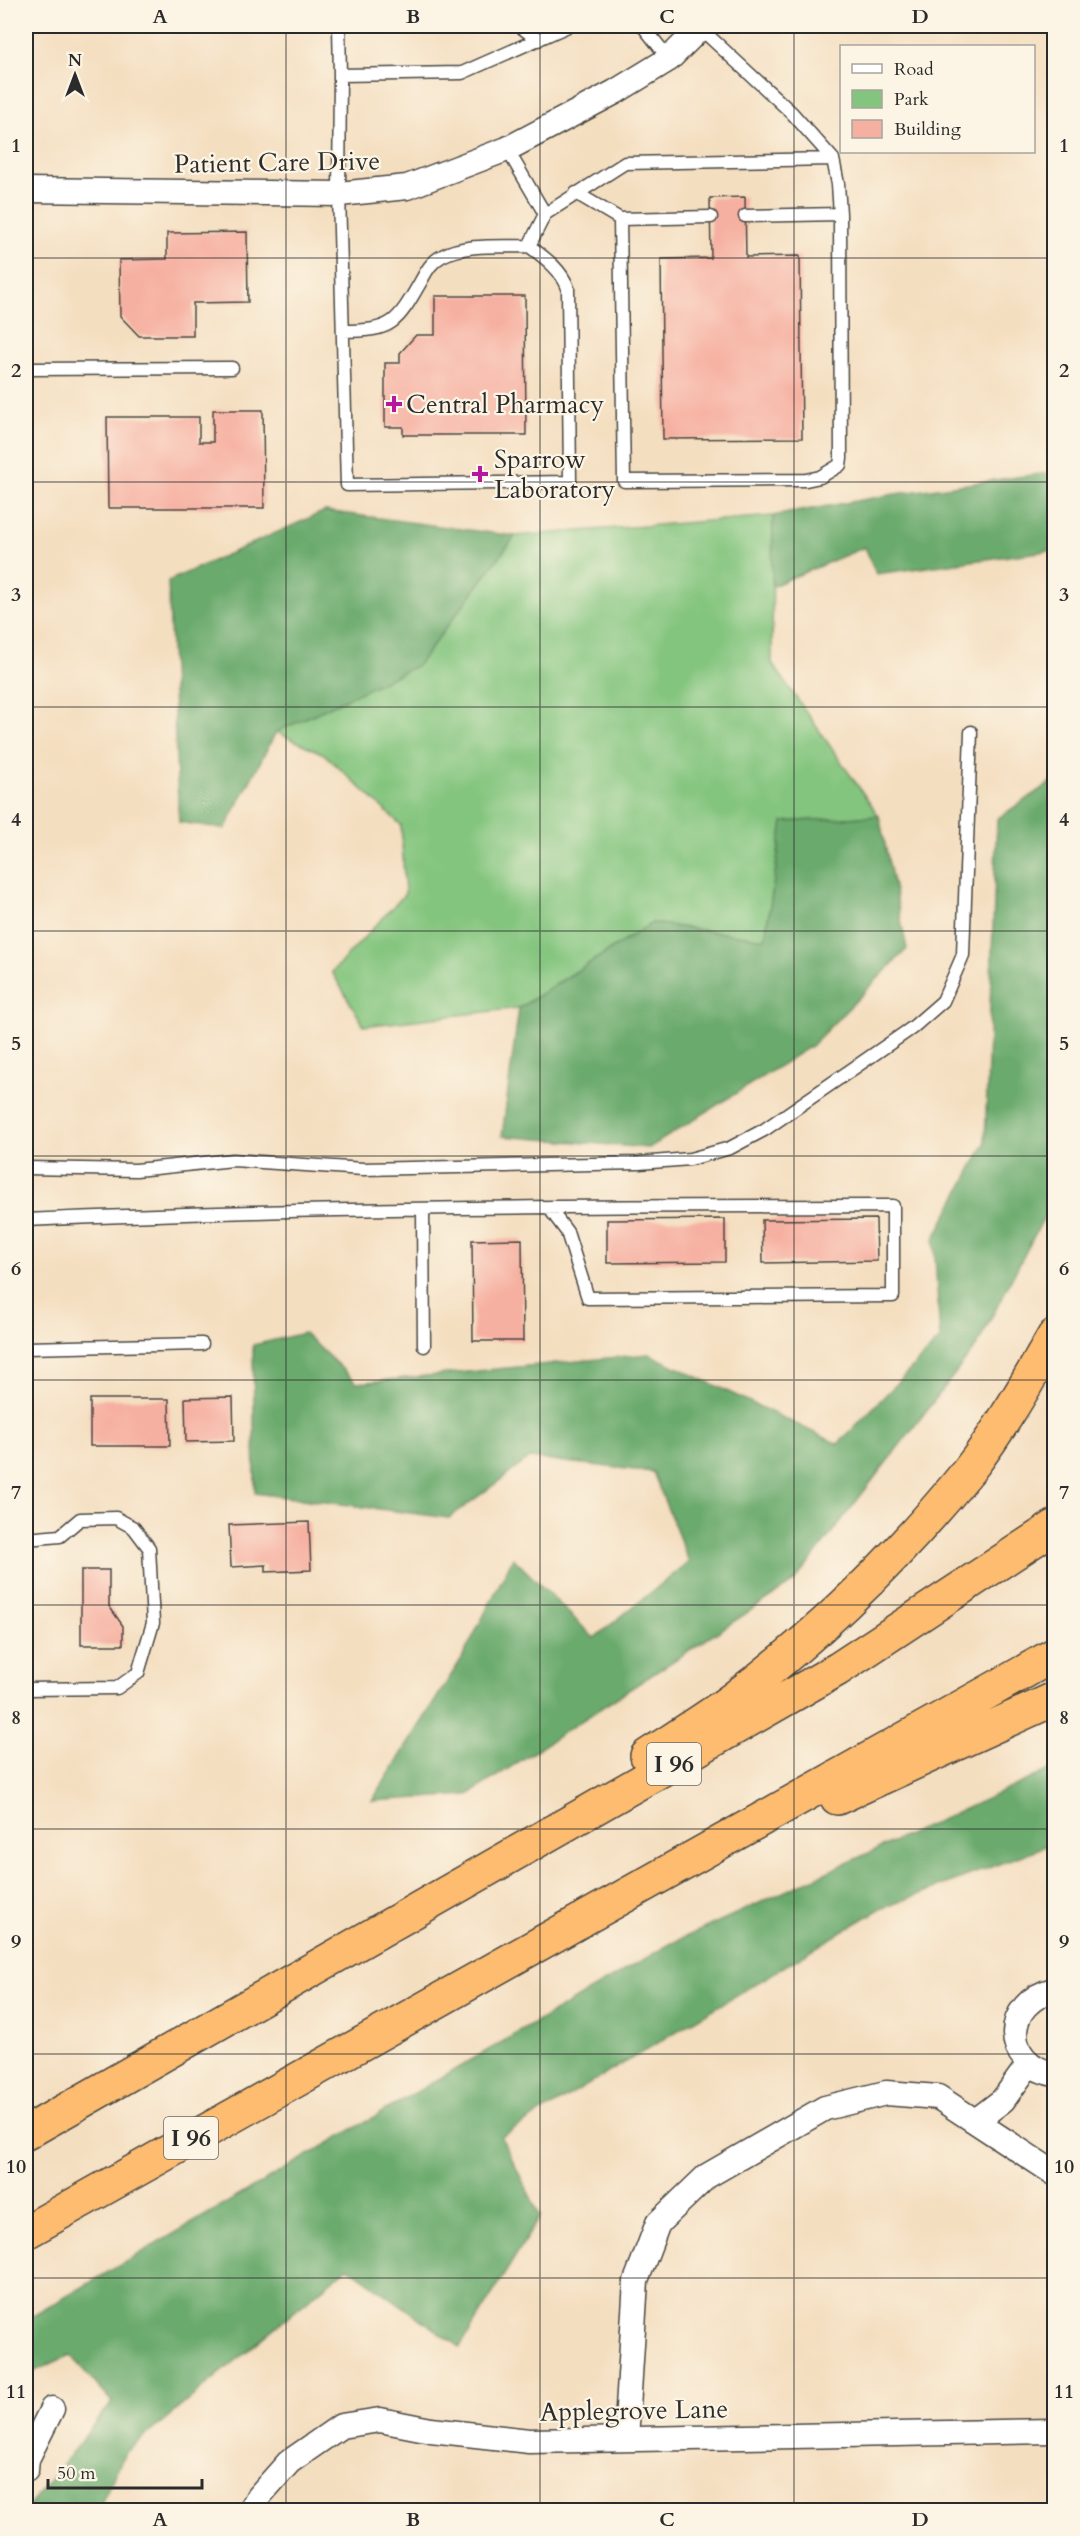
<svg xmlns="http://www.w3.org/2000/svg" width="1080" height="2536" font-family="Cardo,serif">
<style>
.green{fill:#83c57e;stroke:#577854;stroke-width:1.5}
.forest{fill:#6aaa6d;stroke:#4a6a4c;stroke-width:1.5}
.building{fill:#f6b0a1}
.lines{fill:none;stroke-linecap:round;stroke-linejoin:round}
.service-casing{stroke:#494641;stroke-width:15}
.minor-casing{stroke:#494641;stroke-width:27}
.motorway-casing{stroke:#494641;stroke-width:36}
.service{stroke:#fff;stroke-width:12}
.minor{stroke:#fff;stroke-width:24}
.motorway{stroke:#fdbc6f;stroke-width:33}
.grid{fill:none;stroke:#2b2b2b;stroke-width:1.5;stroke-opacity:0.55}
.poi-dot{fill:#b5179e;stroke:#fcf5e5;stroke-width:2}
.labels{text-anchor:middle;stroke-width:4.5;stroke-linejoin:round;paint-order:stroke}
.shield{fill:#fcf5e5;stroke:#6a6863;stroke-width:1.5}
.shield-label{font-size:24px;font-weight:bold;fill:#2b2b2b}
.street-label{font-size:26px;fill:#2b2b2b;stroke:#fcf5e5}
.poi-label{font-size:26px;fill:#2b2b2b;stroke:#fcf5e5;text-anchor:start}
.neatline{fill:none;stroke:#2b2b2b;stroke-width:2}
.grid-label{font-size:20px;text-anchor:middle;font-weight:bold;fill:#2b2b2b}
</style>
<rect width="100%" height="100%" fill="#fcf5e5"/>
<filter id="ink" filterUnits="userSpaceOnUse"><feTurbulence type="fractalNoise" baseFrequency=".0167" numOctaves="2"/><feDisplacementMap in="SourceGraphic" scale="12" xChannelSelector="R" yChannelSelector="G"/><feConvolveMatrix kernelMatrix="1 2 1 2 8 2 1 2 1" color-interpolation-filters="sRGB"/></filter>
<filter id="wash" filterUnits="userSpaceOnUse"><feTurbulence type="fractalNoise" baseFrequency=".008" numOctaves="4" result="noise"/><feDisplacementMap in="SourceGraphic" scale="24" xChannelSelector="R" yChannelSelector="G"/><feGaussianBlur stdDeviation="1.35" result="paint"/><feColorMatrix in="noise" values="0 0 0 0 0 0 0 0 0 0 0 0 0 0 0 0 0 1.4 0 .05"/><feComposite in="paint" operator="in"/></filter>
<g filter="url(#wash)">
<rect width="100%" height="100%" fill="#f4dec0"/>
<path class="green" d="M773 516 772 663 879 816 783 822 765 939 652 923 519 1008 364 1026 332 972 405 894 401 825 324 754 276 732 418 665 515 536Z"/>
<path class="forest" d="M1054 472V550L876 574 865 547 772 586 773 516 895 494Z
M325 511 515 536 418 665 276 732 225 829 179 822 168 581Z
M1054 780V1198L977 1345 794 1582 468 1795 372 1801 462 1658 513 1558 594 1638 689 1562 653 1472 530 1458 449 1518 255 1493 253 1345 304 1333 357 1383 649 1354 838 1444 940 1339 934 1239 985 1143 997 819Z
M879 816 907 949 811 1046 649 1148 502 1136 519 1008 652 923 765 939 783 822Z
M1054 1768V1843L878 1910 501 2137 540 2216 460 2347 348 2267 125 2453 98 2510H26L112 2402 70 2355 26 2375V2320L670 1944Z"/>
<g id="blocks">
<path class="building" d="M745 197 746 257 800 256 802 438 663 439 661 259 711 258 710 198Z
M247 232 248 302 193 303V336H139L120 316 119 260 167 259V233Z
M435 296H525L526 435H403V427H385V363H400V353L416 335H435Z
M213 410H263L264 508H108L107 417H199V442H213Z
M725 1219V1262L607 1263V1220Z
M876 1219 877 1261 763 1263 762 1220Z
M522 1239 523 1341H473L472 1240Z
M233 1397 234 1441 186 1442 185 1398Z
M90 1399H169L170 1446H90Z
M309 1522 311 1570 266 1572V1565L231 1567 229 1525Z
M81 1570H109V1606L123 1626V1645H81Z"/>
</g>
</g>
<g filter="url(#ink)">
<use href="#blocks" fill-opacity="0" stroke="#494641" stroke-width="1.5"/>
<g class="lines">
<g class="service-casing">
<path id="service" d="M339 26 340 75
M520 26 538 40
M643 26 669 59
M700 28 792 113 833 159
M507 149 545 214 625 163 833 159 838 184 840 214 841 458 840 465 820 477 806 480 624 481 620 219 711 217
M576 193 620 219
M745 216 840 214
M529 246 545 214
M343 331C393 331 397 323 421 281 427 270 431 262 442 256 465 243 503 247 529 246 545 258 561 269 568 288L570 482 347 485 339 194 340 75 462 73 568 26
M26 369 232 368
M26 1168 136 1170 233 1160 363 1169 639 1163 690 1159 730 1148 764 1130 912 1028 943 1001 963 955 971 732
M423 1209 424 1346
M26 1220C314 1207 604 1206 893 1206V1296L588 1298 567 1232 549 1208
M26 1348 202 1344
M26 1539 60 1536 80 1519 116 1518 134 1528 149 1548 153 1623 138 1673 117 1688 26 1689"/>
</g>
<g class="minor-casing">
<path id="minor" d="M26 190 339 194 407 187 507 149 615 92 669 59 702 26
M1054 1990C1003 2002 1001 2064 1054 2074
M977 2120 1003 2100 1029 2064
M626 2439 636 2281 658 2223 707 2176 825 2108 886 2093 938 2097 1054 2173
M26 2470 27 2459 52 2409
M251 2510 258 2497 289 2462 341 2426 380 2420 431 2430 529 2441 1054 2431"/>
</g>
<g class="motorway-casing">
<path id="motorway" d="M647 1756C676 1737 706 1719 734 1698 822 1632 900 1555 969 1470 1001 1429 1028 1381 1054 1336
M837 1798 1054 1699
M26 2133 838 1669 1054 1527
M26 2232 1054 1655"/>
</g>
<use href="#service" class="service"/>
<use href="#minor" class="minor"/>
<use href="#motorway" class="motorway"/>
</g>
</g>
<path class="grid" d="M286 26V2510M540 26V2510M794 26V2510M26 258H1054M26 482H1054M26 707H1054M26 931H1054M26 1156H1054M26 1380H1054M26 1605H1054M26 1829H1054M26 2054H1054M26 2278H1054"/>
<g class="poi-dot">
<path d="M391 395h6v6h6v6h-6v6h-6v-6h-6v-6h6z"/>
<path d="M477 465h6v6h6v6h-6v6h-6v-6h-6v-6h6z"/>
</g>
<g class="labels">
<g class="shield">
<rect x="647" y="1743" width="54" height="42" rx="4.5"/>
<rect x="164" y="2117" width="54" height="42" rx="4.5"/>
</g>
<g class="shield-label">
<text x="674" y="1772">I 96</text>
<text x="191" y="2146">I 96</text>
</g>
<g class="street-label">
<text transform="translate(277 162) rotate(-1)" y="9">Patient Care Drive</text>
<text transform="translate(634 2410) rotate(-1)" y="9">Applegrove Lane</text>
</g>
<g class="poi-label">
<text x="406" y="413">Central Pharmacy</text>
<text x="494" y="468">Sparrow<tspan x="494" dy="30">Laboratory</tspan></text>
</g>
</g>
<rect width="1080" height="2536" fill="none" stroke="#fcf5e5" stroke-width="66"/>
<rect x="840" y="45" width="195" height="108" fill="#fcf5e5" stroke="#a8a49b" stroke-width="1.5"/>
<rect x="852" y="64" width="30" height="9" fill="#ffffff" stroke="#a8a49b" stroke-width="1.5"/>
<text x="894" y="75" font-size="18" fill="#2b2b2b">Road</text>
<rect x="852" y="90" width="30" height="18" fill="#83c57e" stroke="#a8a49b" stroke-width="1.5"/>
<text x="894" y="105" font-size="18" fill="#2b2b2b">Park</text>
<rect x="852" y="120" width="30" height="18" fill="#f6b0a1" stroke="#a8a49b" stroke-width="1.5"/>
<text x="894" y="135" font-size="18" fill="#2b2b2b">Building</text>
<g transform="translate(75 75)" stroke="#fcf5e5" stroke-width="4.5" paint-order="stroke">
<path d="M0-4.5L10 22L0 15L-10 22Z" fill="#2b2b2b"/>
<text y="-9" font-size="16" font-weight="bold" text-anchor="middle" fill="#2b2b2b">N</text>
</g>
<path d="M48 2479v9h154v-9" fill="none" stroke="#2b2b2b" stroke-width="3"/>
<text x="57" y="2479" font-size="18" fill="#2b2b2b" stroke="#fcf5e5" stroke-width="4.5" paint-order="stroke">50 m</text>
<rect x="33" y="33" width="1014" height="2470" class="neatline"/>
<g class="grid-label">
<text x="160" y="23">A</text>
<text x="413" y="23">B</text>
<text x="667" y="23">C</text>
<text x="920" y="23">D</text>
<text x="16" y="152">1</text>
<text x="1064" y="152">1</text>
<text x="16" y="377">2</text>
<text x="1064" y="377">2</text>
<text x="16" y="601">3</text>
<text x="1064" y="601">3</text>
<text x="16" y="826">4</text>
<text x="1064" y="826">4</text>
<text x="16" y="1050">5</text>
<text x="1064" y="1050">5</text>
<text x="16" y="1275">6</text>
<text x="1064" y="1275">6</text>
<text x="16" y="1499">7</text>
<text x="1064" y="1499">7</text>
<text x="16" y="1724">8</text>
<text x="1064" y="1724">8</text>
<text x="16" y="1948">9</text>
<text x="1064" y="1948">9</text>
<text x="16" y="2173">10</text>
<text x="1064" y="2173">10</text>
<text x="16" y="2398">11</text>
<text x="1064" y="2398">11</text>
<text x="160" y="2526">A</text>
<text x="413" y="2526">B</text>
<text x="667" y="2526">C</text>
<text x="920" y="2526">D</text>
</g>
</svg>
